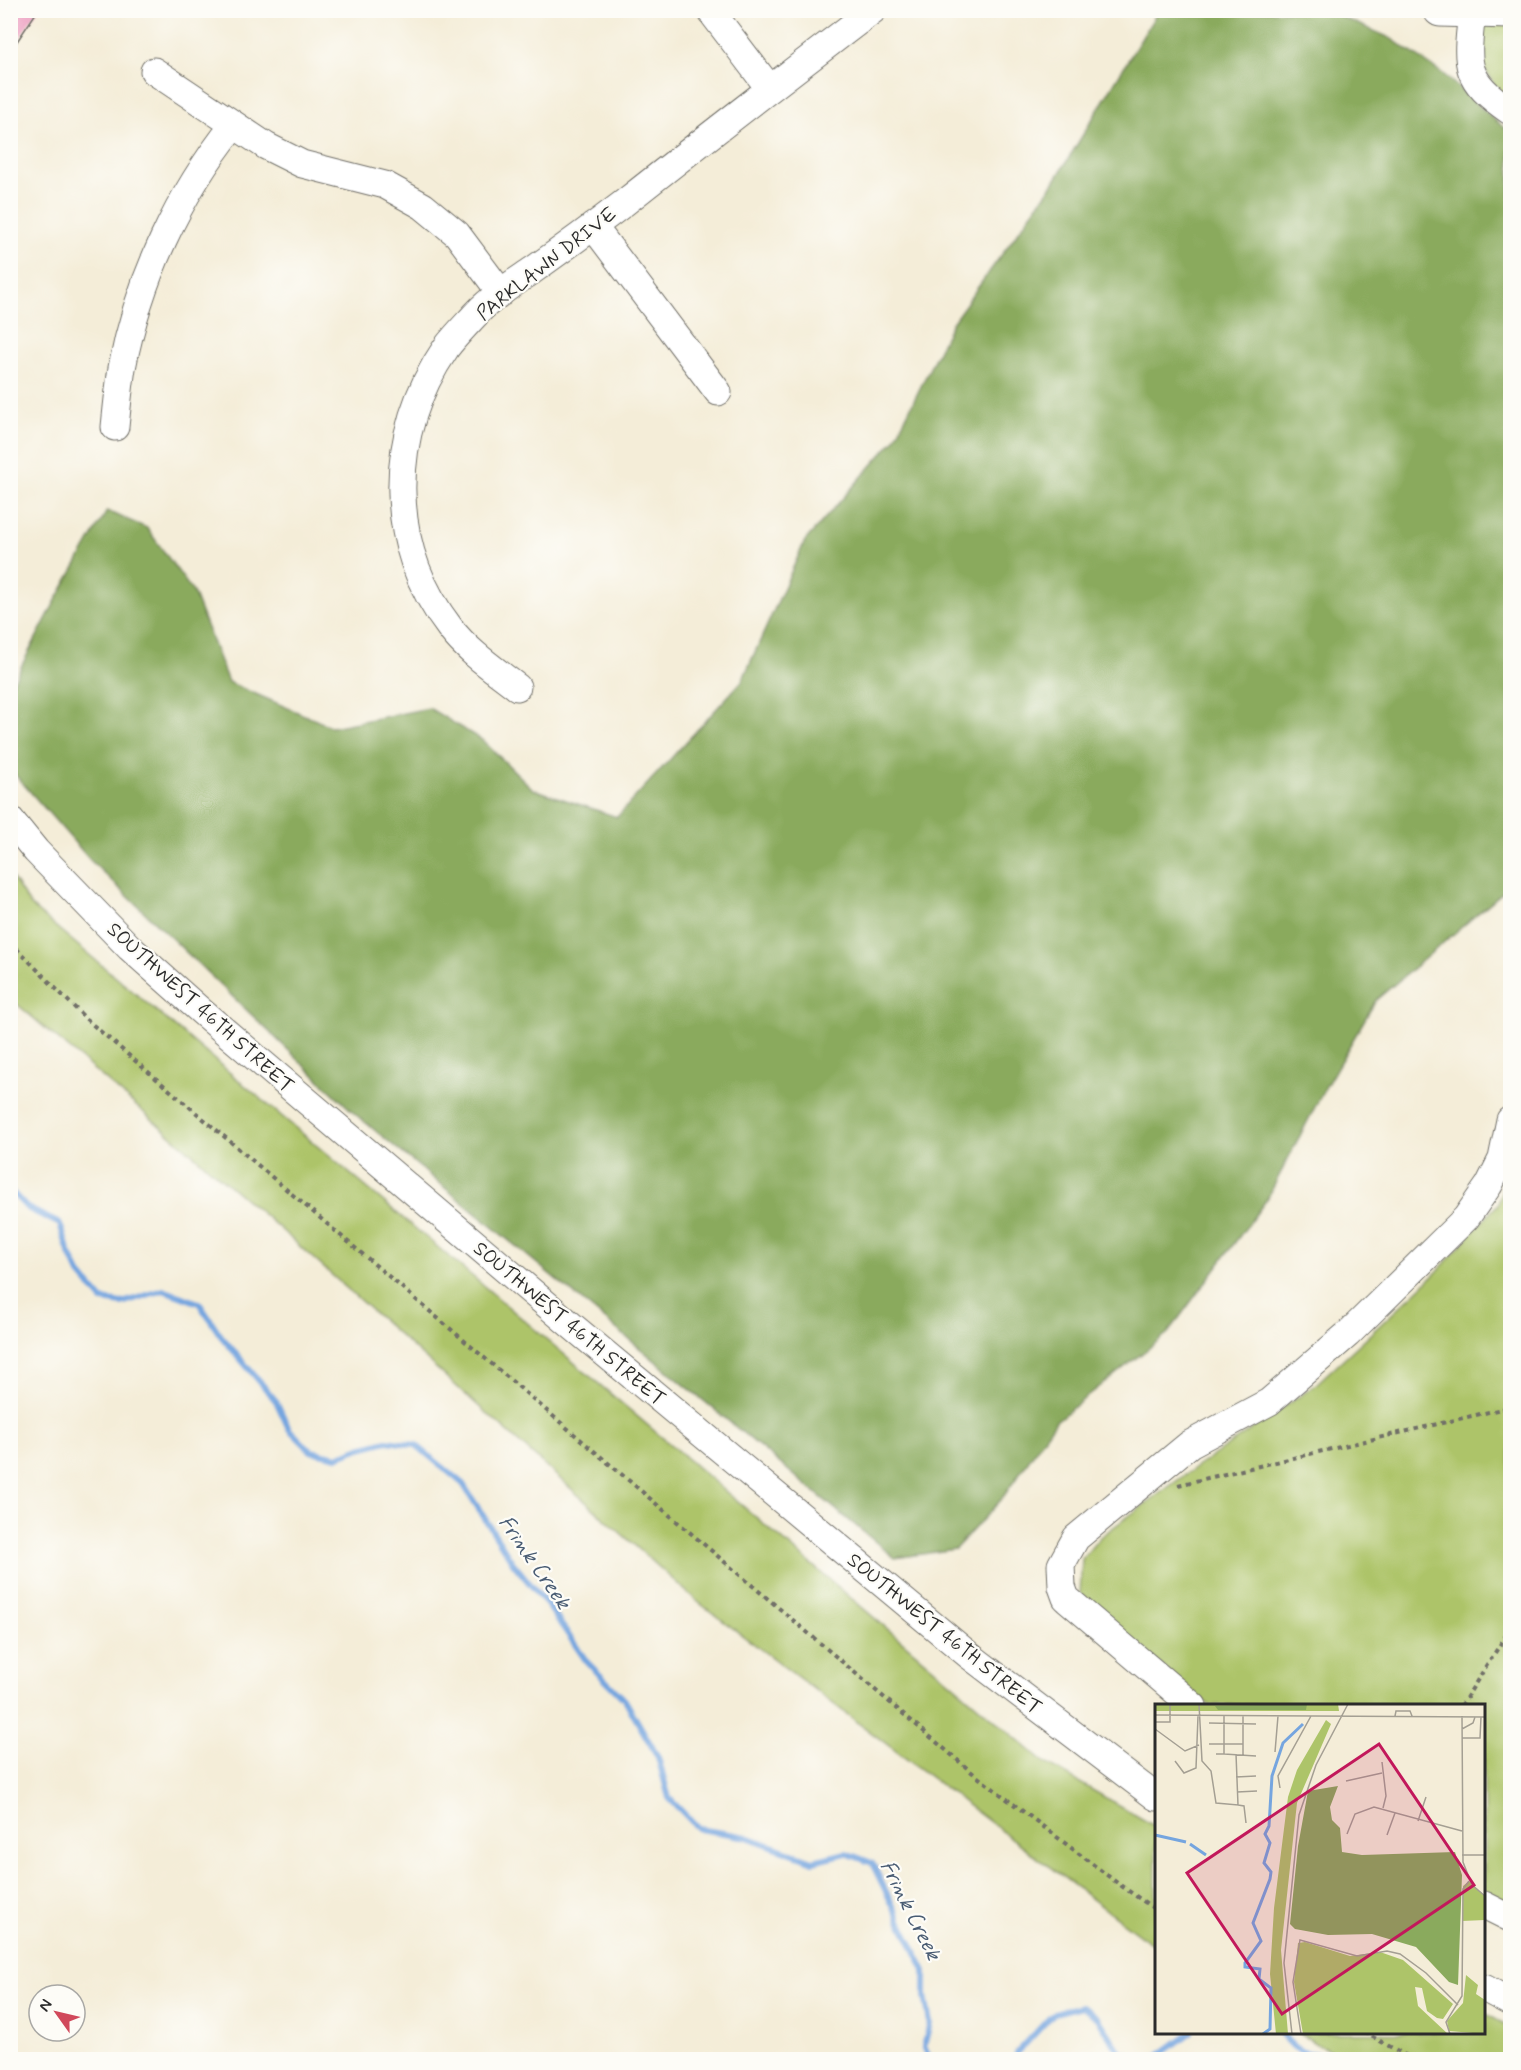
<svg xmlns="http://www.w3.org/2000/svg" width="1521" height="2070" font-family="Mynerve,sans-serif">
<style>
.green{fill:#adc469;stroke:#6c784a;stroke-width:1.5}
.forest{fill:#8aaa5d;stroke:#5a6a44;stroke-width:1.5}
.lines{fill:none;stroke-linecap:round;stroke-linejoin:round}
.stream{stroke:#75a5df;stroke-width:6}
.building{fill:#ec9bbf}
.minor-casing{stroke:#716f68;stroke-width:29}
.major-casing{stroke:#716f68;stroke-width:35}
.path{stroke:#716f68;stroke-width:4;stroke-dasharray:4.5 4.5;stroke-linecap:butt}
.minor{stroke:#fff;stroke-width:27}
.major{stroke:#fff;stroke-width:33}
.labels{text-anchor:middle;stroke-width:4.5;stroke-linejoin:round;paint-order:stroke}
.street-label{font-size:20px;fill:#2b2b2b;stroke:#fdfcf7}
.water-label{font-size:21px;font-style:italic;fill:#495c73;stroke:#fdfcf7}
.inset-river{fill:none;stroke:#75a5df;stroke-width:3}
.inset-road{fill:none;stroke:#a49f93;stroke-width:1.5}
.view{fill:#c2185b;fill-opacity:0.15;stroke:#c2185b;stroke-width:3}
.inset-edge{fill:none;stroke:#2b2b2b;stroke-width:3}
</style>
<rect width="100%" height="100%" fill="#fdfcf7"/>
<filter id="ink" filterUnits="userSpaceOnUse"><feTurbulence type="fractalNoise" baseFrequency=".0167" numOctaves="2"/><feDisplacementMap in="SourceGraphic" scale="12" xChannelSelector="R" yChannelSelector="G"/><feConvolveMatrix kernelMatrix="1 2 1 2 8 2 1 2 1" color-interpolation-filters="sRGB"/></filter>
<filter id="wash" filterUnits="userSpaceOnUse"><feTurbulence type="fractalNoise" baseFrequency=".008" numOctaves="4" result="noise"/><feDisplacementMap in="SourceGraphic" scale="24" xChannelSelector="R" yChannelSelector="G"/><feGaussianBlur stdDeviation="1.35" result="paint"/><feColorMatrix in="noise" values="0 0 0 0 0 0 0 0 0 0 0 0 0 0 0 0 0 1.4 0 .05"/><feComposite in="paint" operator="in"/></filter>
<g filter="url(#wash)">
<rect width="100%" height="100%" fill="#f4edd8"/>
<path class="green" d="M1472 12H1510V111L1469 43Z
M11 876 31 906 459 1265 1044 1762 1156 1827V1947L698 1602 278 1227 11 999Z
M1510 1163V1905L1484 1892V1706L1209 1705 1107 1621 1080 1594 1082 1559 1100 1537 1182 1477 1313 1387 1435 1274 1498 1204Z
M1484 2013 1510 2027V2059H1344L1298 2033 1484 2032Z"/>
<path class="forest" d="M1158 11H1328L1390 38 1442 73 1510 133V886L1376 1000 1326 1086 1267 1199 1168 1333 1056 1421 1001 1500 955 1549 895 1558 355 1114 90 860 11 770V686L55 602 107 511 147 528 193 592 228 682 332 727 429 708 482 740 533 789 617 817 742 681 805 541 895 439 952 323 1053 184Z"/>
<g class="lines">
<path class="stream" d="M10 1190 27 1208 60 1224 69 1252 79 1273 102 1300 122 1303 163 1290 199 1303 221 1336 276 1401 289 1429 311 1451 337 1457 360 1448 387 1441 416 1445 463 1484 513 1563 549 1607 587 1662 625 1700 658 1757 669 1798 699 1829 747 1837 813 1861 846 1853 872 1863 925 1971V1996L930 2023 924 2046 930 2060
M1280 2032C1286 2039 1294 2050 1303 2052 1316 2055 1314 2051 1327 2060
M1015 2060 1017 2053 1054 2013 1082 2006 1098 2018 1120 2052 1136 2060
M1153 2060 1191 2032"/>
</g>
<g id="blocks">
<path class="building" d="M10 10H38L10 52Z"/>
</g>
</g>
<g filter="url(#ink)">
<use href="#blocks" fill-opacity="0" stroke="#716f68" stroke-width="1.5"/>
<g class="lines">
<g class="minor-casing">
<path id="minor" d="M710 10 770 89
M1472 12C1466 65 1463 79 1510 111
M154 71 266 146 302 164 385 185 423 206 457 234 501 293
M593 226 718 392
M115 427C117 407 119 387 122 368 139 279 178 195 234 125
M517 687C494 669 468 652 450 628 386 545 387 434 446 348 455 336 467 324 477 313 493 296 514 283 533 270 564 248 594 226 624 203 706 138 789 74 873 10
M10 819 36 851 130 948 202 1012 572 1326 970 1656 1156 1797
M1193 1706 1066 1598 1062 1587 1061 1565 1076 1538 1190 1444 1269 1402 1348 1334 1466 1218 1489 1185 1502 1159 1510 1120
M1484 1905 1510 1918
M1484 1988 1510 2002"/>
</g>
<g class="major-casing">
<path id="major" d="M1440 10 1510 12"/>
</g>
<path class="path" d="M10 942 86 1019 974 1774 1120 1885 1156 1910
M1178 1485 1510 1407
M1461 1706 1510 1629
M1364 2032 1414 2060"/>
<use href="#minor" class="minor"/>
<use href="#major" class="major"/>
</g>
</g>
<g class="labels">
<g class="street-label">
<text transform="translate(546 263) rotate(-38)" y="7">PARKLAWN DRIVE</text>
<text transform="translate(201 1007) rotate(42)" y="7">SOUTHWEST 46TH STREET</text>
<text transform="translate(570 1323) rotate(40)" y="7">SOUTHWEST 46TH STREET</text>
<text transform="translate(945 1633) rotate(39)" y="7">SOUTHWEST 46TH STREET</text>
</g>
<g class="water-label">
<text transform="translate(535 1562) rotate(55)" y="7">Frink Creek</text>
<text transform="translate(911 1910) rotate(63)" y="7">Frink Creek</text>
</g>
</g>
<g transform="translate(1155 1704)">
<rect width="330" height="330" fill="#f4edd8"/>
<path d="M0 0H183L184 7H0ZM171 16 176 20 142 99 126 246 133 330H121L115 270 119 204 133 93 142 66ZM314 177 330 192V216L307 217 308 182ZM150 238 195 252 225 248 248 256 298 300 288 315 282 314 272 307 267 284 260 283 263 302 293 330H148L139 278 143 239ZM311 271 323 281 321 290 330 296V330L294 327 292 317 308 299Z" fill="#adc469"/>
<path d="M152 0 151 6H63L60 2ZM183 82 175 103 177 116 185 124 187 148 207 151 300 148 307 171 303 281 294 278 261 243 217 230 173 231 140 225 135 220 143 142 153 87Z" fill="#8aaa5d"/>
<path class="inset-river" d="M0 131 31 138M35 140 51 151M108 330 115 325 116 284 104 275 105 265 90 263V259L106 237 98 219 115 175 116 168 109 159 115 139 110 130 114 122 117 72 128 39 148 20"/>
<path class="inset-road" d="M44 0 47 57 56 67 61 99 83 101 81 50M0 11 330 13M88 12V52M240 12 241 7H255L257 12M307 12 308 158 317 181 330 192M0 18H15V1L36 0M54 19 101 20M0 25 30 47 44 41M307 25 318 19 320 13M307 34H325L326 13M54 40H88M120 48 123 12M61 50H69V11M69 50 101 52M20 57 29 69 41 64 43 12M227 58 231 92 228 104M81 73 101 72M191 77 227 69M125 84 123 72 156 12M82 88 102 87M83 101 89 102 91 119M263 117 271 93M192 130 200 110 219 103 307 127M232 131 240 109M307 151H330M137 330 129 259 144 111 161 61 193 0M146 330 138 278 145 236 202 252 232 247 245 250 271 269 303 301M295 330 291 318 307 292 308 185 314 177"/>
<path class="view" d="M224 40 319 181 127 310 32 169Z"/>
<rect width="330" height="330" class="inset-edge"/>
</g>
<rect width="1521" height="2070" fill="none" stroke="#fdfcf7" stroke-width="36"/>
<g transform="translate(57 2013) rotate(304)"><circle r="28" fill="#fdfcf7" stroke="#a9a8a5" stroke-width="1.5"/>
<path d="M0-4.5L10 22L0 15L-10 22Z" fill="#d1495b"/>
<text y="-9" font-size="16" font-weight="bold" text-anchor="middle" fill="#2b2b2b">N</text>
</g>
</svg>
